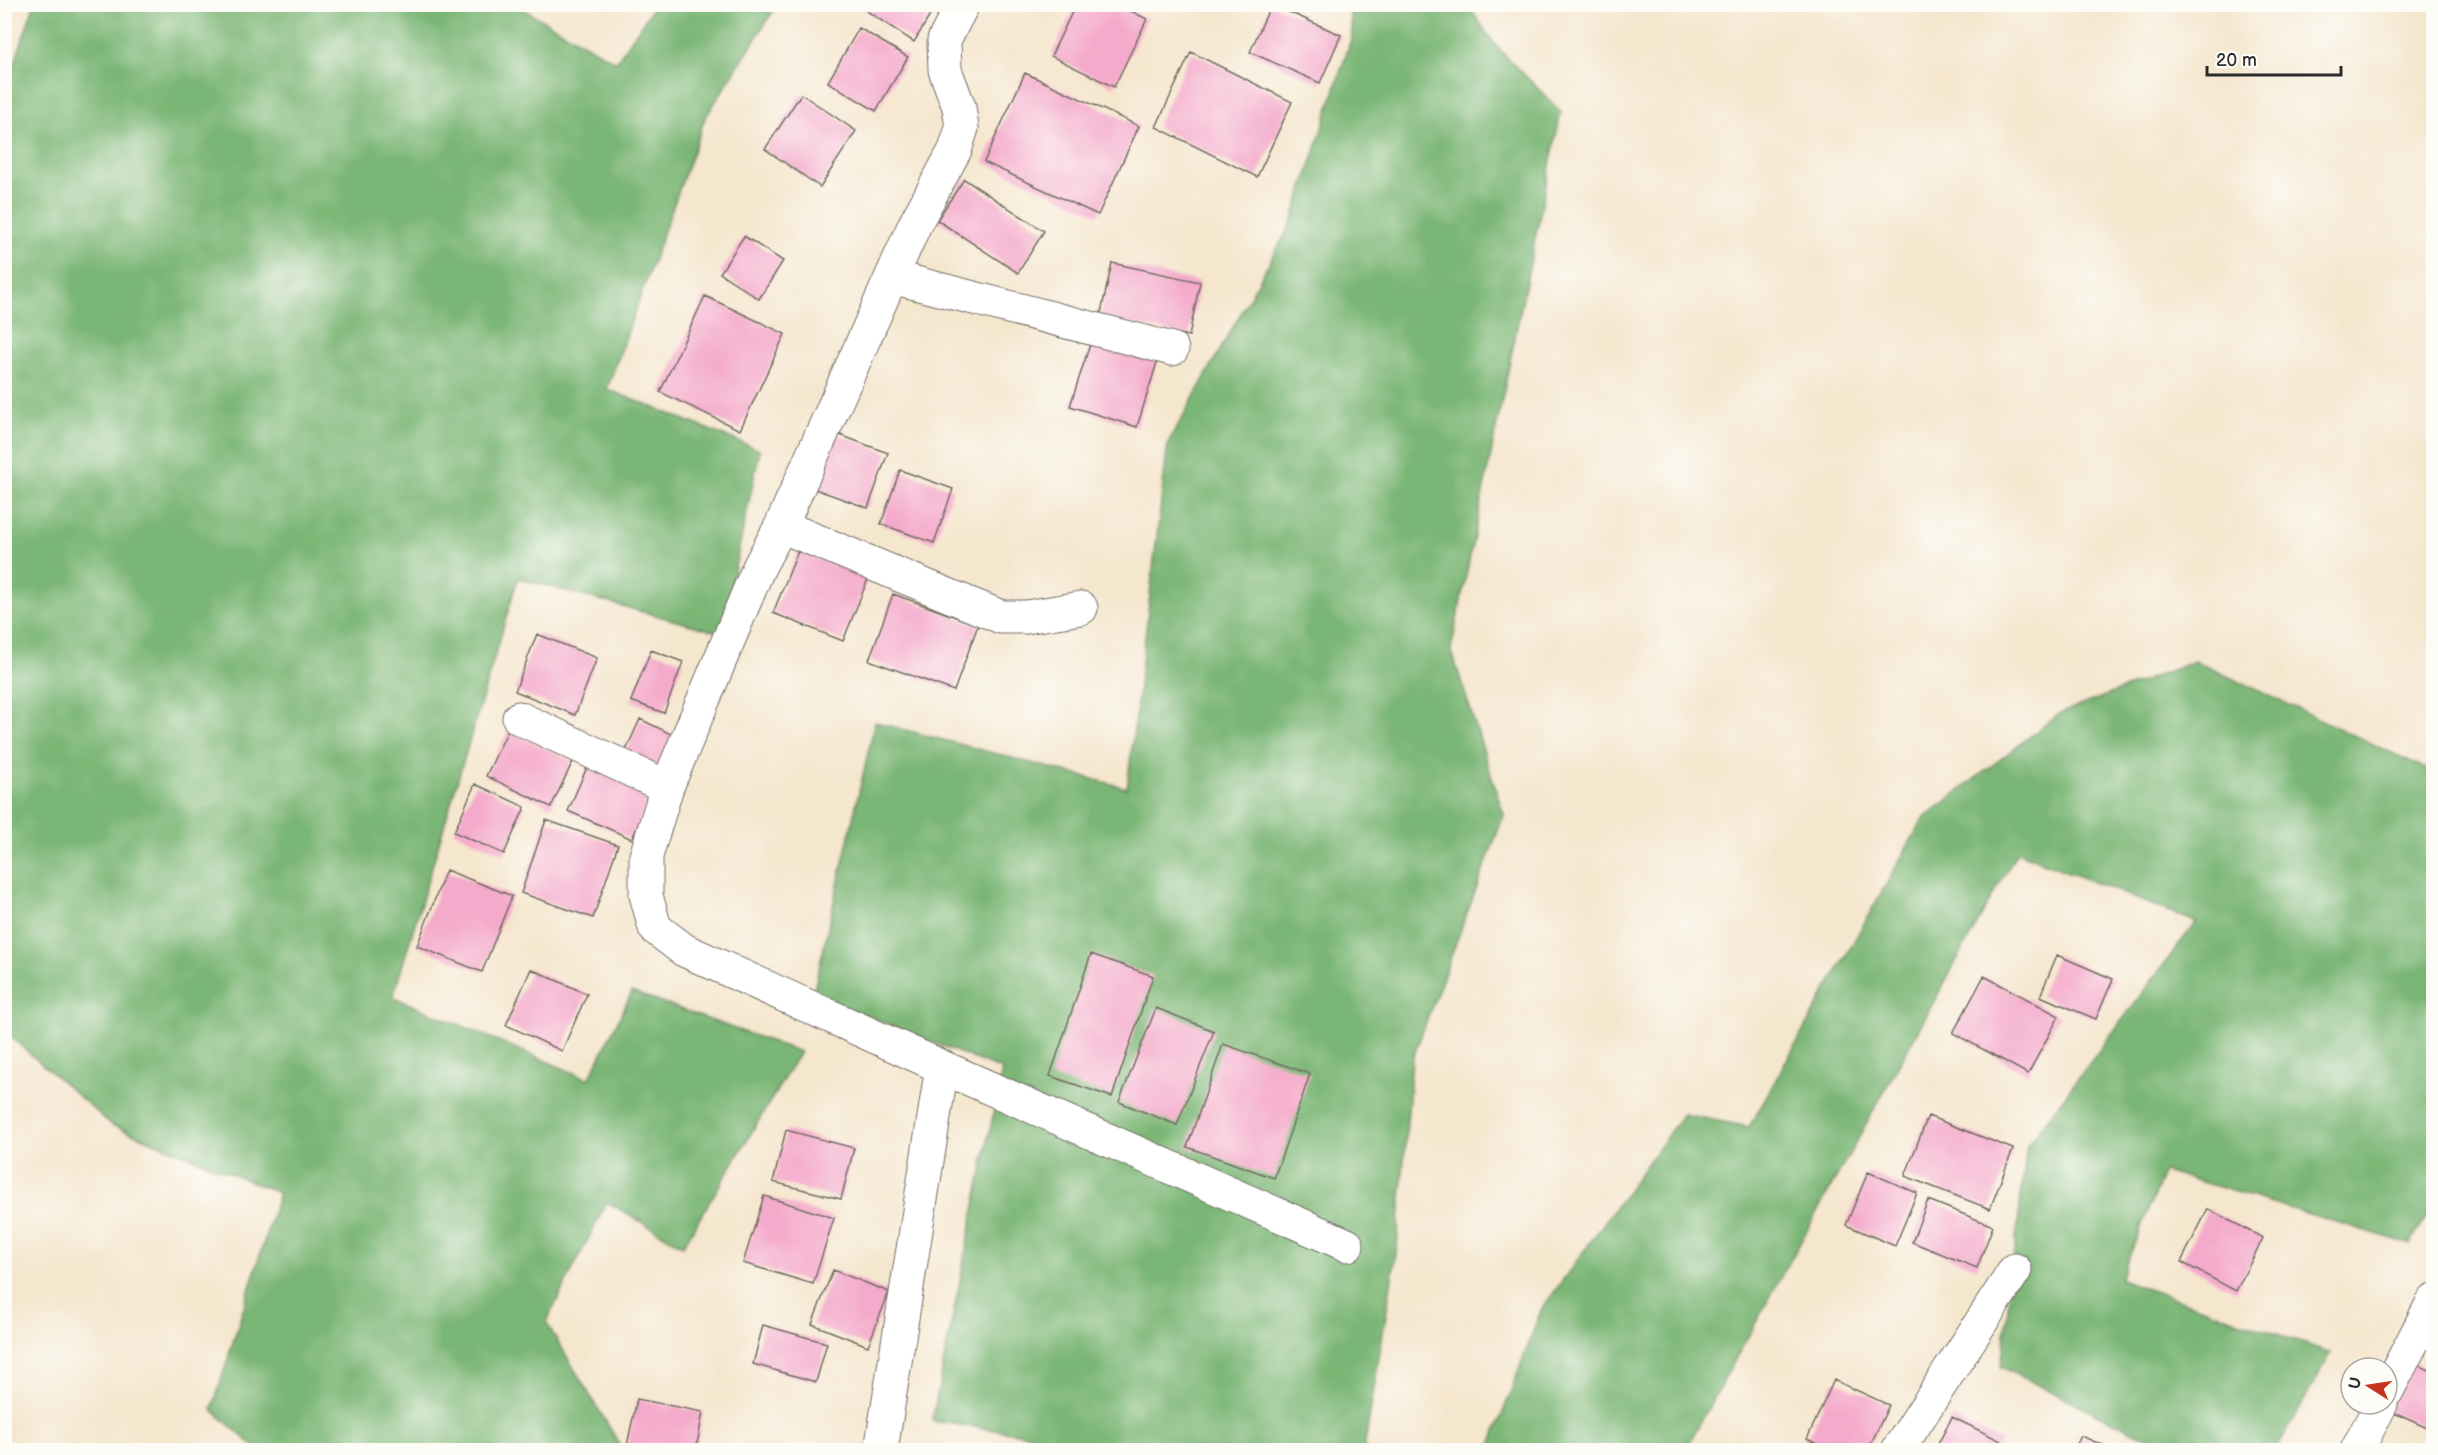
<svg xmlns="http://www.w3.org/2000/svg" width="2438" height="1455" font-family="'Balsamiq Sans',sans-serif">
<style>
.forest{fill:#7ab674;stroke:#527050;stroke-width:1.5}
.building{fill:#f4aacb}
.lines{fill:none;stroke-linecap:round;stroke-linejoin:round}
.street-casing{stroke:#726c64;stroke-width:35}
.street{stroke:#fff;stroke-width:33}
</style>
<rect width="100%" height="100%" fill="#fdfcf7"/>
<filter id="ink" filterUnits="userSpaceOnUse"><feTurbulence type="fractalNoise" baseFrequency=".0167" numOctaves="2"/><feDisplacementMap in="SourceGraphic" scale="12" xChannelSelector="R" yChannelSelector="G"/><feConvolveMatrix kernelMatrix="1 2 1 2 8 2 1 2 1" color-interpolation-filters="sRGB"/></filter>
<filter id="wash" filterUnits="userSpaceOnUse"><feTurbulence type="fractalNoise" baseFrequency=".008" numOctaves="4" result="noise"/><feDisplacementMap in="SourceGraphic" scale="24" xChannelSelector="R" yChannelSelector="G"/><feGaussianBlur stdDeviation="1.35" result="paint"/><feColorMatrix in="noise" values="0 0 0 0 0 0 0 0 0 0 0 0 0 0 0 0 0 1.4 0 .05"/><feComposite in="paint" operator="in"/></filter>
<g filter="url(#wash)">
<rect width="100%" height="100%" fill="#f5e6ce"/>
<path class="forest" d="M34 5H516L616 62 655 5H777L705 118 607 389 760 450 721 633 518 578 393 997 589 1079 632 992 800 1052 683 1246 607 1202 546 1322 623 1450H258L212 1410 279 1193 112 1125 5 1032 4 95Z
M1349 5H1468L1495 45 1561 112 1451 649 1504 815 1412 1060 1397 1247 1364 1450H1044L1045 1437 932 1421 1002 1070 813 994 875 722 1127 788 1168 443 1292 222 1352 36Z
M2195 661 2433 772V1205L2410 1244 2164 1171 2120 1279 2331 1353 2276 1450H2171L2001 1367 2027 1146 2196 922 2017 852 1685 1450H1489L1541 1310 1683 1114 1749 1127 1923 819 2059 714Z"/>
<g id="blocks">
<path class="building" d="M856 4H937L914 42Z
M1076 4H1117L1147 19 1114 87 1051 56Z
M1271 4 1341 35 1320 83 1250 52Z
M859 28 908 57 876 111 828 82Z
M1191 52 1292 102 1257 177 1156 127Z
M1025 73 1139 126 1098 215 984 162Z
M801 94 856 131 820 187 765 149Z
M964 179 1044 231 1018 273 937 220Z
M744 236 783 261 759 299 720 273Z
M1112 263 1200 282 1189 336 1100 317Z
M705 296 785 334 740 430 660 392Z
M1093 335 1159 356 1137 427 1070 406Z
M832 432 888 453 868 508 812 488Z
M900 470 953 489 934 543 881 524Z
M798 551 868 579 843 641 773 613Z
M893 594 978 625 954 691 869 660Z
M537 634 597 658 575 715 515 691Z
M651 650 683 662 664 713 631 701Z
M640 719 673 735 656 772 623 757Z
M508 730 573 761 551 807 486 776Z
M588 765 652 792 632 839 568 811Z
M475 784 525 807 504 854 454 832Z
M546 820 618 845 593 918 521 893Z
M446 870 512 896 482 972 417 946Z
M1091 954 1153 976 1112 1097 1050 1076Z
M2057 955 2113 979 2096 1019 2040 996Z
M531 969 587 994 562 1051 506 1025Z
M1984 976 2059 1016 2028 1074 1953 1033Z
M1156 1008 1214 1031 1177 1125 1119 1102Z
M1223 1044 1310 1074 1274 1178 1187 1147Z
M1928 1116 2013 1149 1990 1209 1905 1176Z
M786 1130 854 1148 841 1199 773 1182Z
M1868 1172 1917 1193 1895 1246 1846 1225Z
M764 1196 834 1218 813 1284 743 1263Z
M1928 1200 1993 1226 1977 1268 1912 1242Z
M2208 1209 2263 1238 2236 1291 2181 1262Z
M833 1270 889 1292 868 1346 812 1324Z
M763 1325 827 1343 816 1382 753 1364Z
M2405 1359 2434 1372V1431L2383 1408Z
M1834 1380 1889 1405 1868 1450H1832L1807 1439Z
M637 1399 703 1412 696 1450H626Z
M1952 1417 2001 1441 1996 1450H1935Z
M2081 1436 2115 1450H2074Z"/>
</g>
</g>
<g filter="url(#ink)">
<use href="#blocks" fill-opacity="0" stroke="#726c64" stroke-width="1.5"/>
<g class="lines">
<g class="street-casing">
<path id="street" d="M963 4 944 40 945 70 959 107 962 128 955 150 915 224 781 526 759 567 667 787 646 856V895L655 928 684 950 942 1067 1347 1245
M892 277 1172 349
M781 526 1001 617H1026L1081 608
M519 718 667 787
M2387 1391 2434 1300
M881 1450 942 1067
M1898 1450 2015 1270
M2357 1450 2381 1404"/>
</g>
<use href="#street" class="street"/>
</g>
</g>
<rect width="2438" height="1455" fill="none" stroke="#fdfcf7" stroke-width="24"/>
<g transform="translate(2369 1386) rotate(282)"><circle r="28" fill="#fdfcf7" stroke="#a9a8a5" stroke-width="1.5"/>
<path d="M0-4.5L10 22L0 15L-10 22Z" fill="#c8321e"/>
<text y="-9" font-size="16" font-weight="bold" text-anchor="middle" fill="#2b2b2b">U</text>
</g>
<path d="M2207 66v9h134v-9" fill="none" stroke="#2b2b2b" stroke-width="3"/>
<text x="2216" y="66" font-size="18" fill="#2b2b2b" stroke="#fdfcf7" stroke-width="4.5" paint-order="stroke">20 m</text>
</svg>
